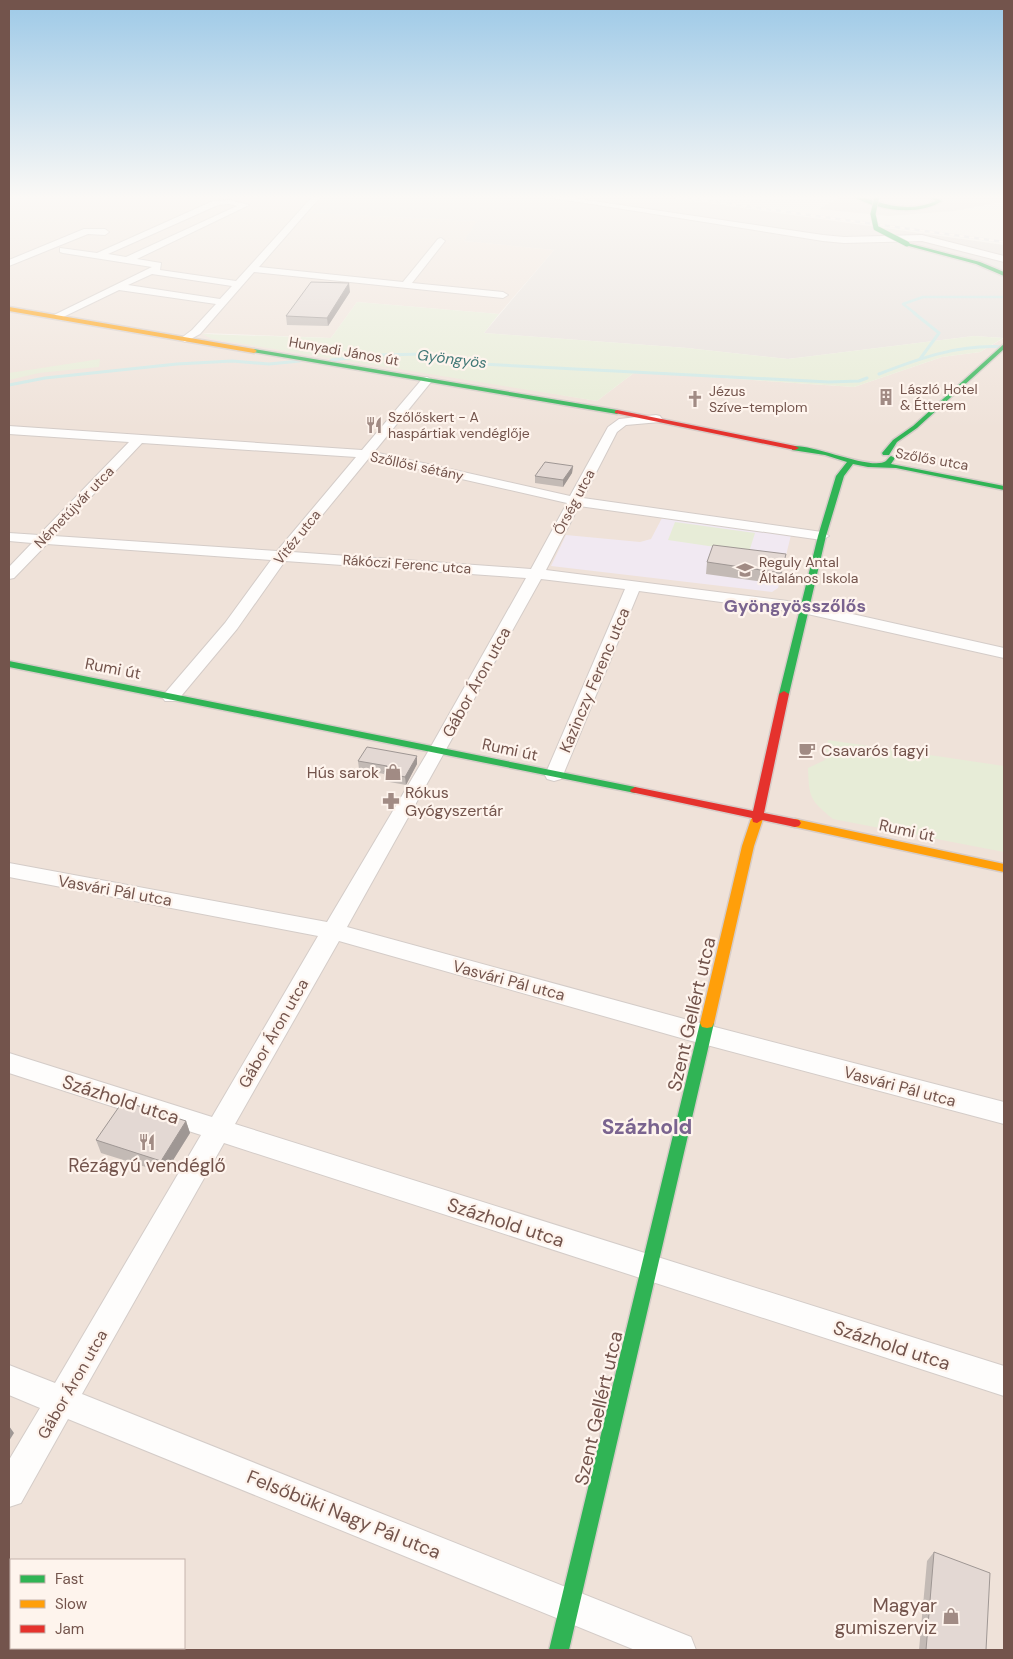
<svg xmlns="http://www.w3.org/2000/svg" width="1013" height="1659" font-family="'DM Sans',sans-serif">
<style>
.residential{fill:#efe2d9;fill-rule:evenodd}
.industrial{fill:#e8e1dc}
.education{fill:#f1e9f2}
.green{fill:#e7ecd7}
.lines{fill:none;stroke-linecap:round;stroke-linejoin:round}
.stream-far1{stroke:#cde8e5;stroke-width:2.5}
.stream{stroke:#cde8e5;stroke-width:3}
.street-casing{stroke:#d4ccc8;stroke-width:2}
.fast-casing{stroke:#d6ccc8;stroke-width:3}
.slow-casing{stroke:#d6ccc8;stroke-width:3}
.jam-casing{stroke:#d6ccc8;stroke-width:3}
.street{fill:#fefdfc;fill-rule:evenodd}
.fast{fill:#30b455;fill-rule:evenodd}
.slow{fill:#ff9f0a;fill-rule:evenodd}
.jam{fill:#e5322d;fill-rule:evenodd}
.rail-casing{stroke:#e4e2e4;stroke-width:2.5}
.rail{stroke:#fef4ed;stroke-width:2;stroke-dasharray:5;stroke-linecap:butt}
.fast-bridge-casing{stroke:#d6ccc8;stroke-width:6;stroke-linecap:butt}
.fast-bridge{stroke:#30b455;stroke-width:5}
.wall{fill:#c3bab5}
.shaded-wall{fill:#9f9794}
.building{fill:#e3d8d3;stroke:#9f9794}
.labels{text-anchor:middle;stroke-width:4.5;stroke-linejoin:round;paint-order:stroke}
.far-street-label{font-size:14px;fill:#73544c;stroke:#fef4ed}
.far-poi-label{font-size:14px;fill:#73544c;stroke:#fef4ed;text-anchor:start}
.far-water-label{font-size:15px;font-style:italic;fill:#417877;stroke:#fef4ed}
.street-label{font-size:16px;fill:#73544c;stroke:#fef4ed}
.poi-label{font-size:16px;fill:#73544c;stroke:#fef4ed;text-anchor:start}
.far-district-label{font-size:18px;font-weight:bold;fill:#7a648f;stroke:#fef4ed}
.near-street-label{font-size:19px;fill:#73544c;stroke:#fef4ed}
.near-poi-label{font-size:19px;fill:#73544c;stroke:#fef4ed}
.near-neighbourhood-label{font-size:21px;font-weight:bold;fill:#7a648f;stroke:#fef4ed}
</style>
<rect width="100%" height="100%" fill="#f6f1eb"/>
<path class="residential" d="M9 196H325L312 213 478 221 464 241 554 250 499 314 357 302 331 338 202 333 597 401 635 372 854 387 942 357 980 352 1004 338V1650H9ZM11 1560H184V1648H11Z"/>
<path class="industrial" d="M325 196H658L1004 245V338L974 336 788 359 687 348 484 333 554 250 464 241 477 221 311 213Z
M836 196H1004V203H995L954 211 888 216 819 209 838 198Z"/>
<path class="education" d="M662 518 791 535 778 588 772 592 551 566 566 535 640 542 651 539Z"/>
<path class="green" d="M357 302 499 314 484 333 687 348 788 359 974 336 1003 338 980 352 942 357 854 387 635 372 597 401 212 339 202 334 331 338Z
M100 359 99 367 39 373 9 380V373Z
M675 522 755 533 749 552 668 540Z
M828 740 1004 766V852L833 819C810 800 809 798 808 768L825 760Z"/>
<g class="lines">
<path class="stream-far1" d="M916 314 903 304 923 297H1004"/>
<path class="stream" d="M914 313 939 333 920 359
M331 360 377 355 427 354 461 363 829 382 859 381 867 378
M879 374C920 358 960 344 1004 347
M9 385 45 378 177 364 232 361 269 364 300 361"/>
<g class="street-casing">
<path id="street" d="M313 196H321L259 267 403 282 438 239 441 238 445 241 412 283 503 292 508 295 503 298 254 272 200 334 185 342 180 339 192 330 216 304 119 290 59 319 50 317 152 267 63 253 60 252V248L97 253 213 201 229 200 249 205 137 259 161 263 160 270 236 281ZM229 204 237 206 126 257 108 254 218 205ZM152 274 232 286 220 299 128 285Z
M541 196H559L823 235 844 237 922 235 1004 256V262L922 241 844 243 823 241Z
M84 229H105L109 232 105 235 88 234 9 266V260Z
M427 377 433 380 431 382 374 452 570 496 608 427 619 419 656 415 660 416 662 419 660 422 626 425 617 432 583 498 822 532 829 536 822 540 579 506 546 570 803 603 1004 648V658L803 613 639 591 563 775 561 779 554 781 547 779 545 775 625 589 541 579 347 927 688 1020 1004 1102V1124L688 1040 339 941 235 1124 1004 1366V1396L224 1143 82 1394 691 1637 696 1650H635L68 1419 21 1503 9 1507V1460L40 1408 9 1395V1365L55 1383 201 1135 9 1073V1053L212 1117 318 936 9 877V863L327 922 429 750 526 578 285 561 237 629 177 701H165L162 697 165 693 225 623 271 560 47 544 14 578 9 579V567L32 543 9 541V533L39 535 129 442 9 434V426L362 450 423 378ZM142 443 356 457 277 551 54 536ZM369 458 567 503 531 569 292 552Z"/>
</g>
<g class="fast-casing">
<path id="fast" d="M852 196C860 196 867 199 875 201 896 208 916 210 936 201L927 196H932L942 201C917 217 877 210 852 196Z
M907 243 980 262 1004 272V276L976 264 905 245Z
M1004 344V349L917 428 897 442 889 455H883L882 453 893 440 913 426Z
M254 349 617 410 620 412 617 414 252 352V350Z
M792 446C814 444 872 471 886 461 888 459 889 457 891 456L895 458 891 464 1004 486V490L896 468 868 467 853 464 844 476 826 536 789 694 784 697 779 694 818 536 836 476 847 462 825 455 792 450Z
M9 661 635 787 640 790 635 793 9 667Z
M707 1018 712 1019 714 1023 569 1650H549L700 1023 702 1019Z"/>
</g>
<g class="slow-casing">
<path id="slow" d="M9 307 254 349 257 351 254 353 9 311Z
M757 815 763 819 754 846 714 1023 712 1027 707 1028 702 1027 700 1023 742 846 751 819Z
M795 819 1004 864V872L791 826 789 823Z"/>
</g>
<g class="jam-casing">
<path id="jam" d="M617 410 795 446 799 448 795 450 615 413V411Z
M784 691 789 694 764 813 799 820 801 823 799 826 795 827 762 820 757 823 753 822 752 818 631 792 630 790 635 787 753 811 779 694Z"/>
</g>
<use href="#street" class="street"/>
<use href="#fast" class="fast"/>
<use href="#slow" class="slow"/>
<use href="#jam" class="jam"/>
<g class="rail-casing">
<path id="rail" d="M672 196 1004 242"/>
</g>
<use href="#rail" class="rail"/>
<g class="fast-bridge-casing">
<path id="fast-bridge" d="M877 196 873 214 876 228 907 244"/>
</g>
<use href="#fast-bridge" class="fast-bridge"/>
</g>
<path class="wall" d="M350 292 328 326 287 325 286 316Z
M573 466 572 473 563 487 535 483V476Z
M707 562 784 565 779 584 706 574Z
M358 761 417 764 406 785 384 781V774L359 769Z
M186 1121 190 1133 165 1173 101 1153 96 1140Z
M934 1552 986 1650H919L927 1561Z"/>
<path class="shaded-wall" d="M349 283 350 292 328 326 327 318Z
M573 466 572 473 563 487V480Z
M417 756V764L406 785 405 777Z
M186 1121 190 1133 165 1173 161 1161Z
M9 1426 14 1433 9 1441Z"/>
<path class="building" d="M311 282 349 283 327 318 286 316Z
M545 462 573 466 563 480 535 476Z
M713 545 786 554 781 573 707 562Z
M367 747 417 756 405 777 384 772 387 766 358 761Z
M123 1101 186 1121 161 1161 96 1140Z
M934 1552 990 1573 986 1650H926Z"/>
<linearGradient id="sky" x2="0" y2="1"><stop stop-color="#9dc9e7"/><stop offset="0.46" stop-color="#fbf9f6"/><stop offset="1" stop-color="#fbf9f6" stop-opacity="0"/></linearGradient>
<rect width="1013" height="428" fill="url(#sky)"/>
<defs>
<g id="building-bare" transform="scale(1.35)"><path d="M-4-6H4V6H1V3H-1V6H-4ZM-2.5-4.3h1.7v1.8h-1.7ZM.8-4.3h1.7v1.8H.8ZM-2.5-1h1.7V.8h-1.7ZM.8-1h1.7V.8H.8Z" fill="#a18b84" stroke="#fef4ed" stroke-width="2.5" paint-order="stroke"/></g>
<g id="church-bare" transform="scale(1.35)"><path d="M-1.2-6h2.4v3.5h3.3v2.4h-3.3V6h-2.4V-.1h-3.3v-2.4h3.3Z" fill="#a18b84" stroke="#fef4ed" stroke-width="2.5" paint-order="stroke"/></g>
<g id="restaurant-bare" transform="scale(1.35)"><path d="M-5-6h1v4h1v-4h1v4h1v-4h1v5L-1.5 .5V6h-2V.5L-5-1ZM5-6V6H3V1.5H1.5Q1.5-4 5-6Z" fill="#a18b84" stroke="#fef4ed" stroke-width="2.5" paint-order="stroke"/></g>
<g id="school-bare" transform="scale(1.35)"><path d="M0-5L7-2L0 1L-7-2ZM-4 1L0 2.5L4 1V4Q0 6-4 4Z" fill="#a18b84" stroke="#fef4ed" stroke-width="2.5" paint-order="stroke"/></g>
<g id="cafe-bare" transform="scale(1.35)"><path d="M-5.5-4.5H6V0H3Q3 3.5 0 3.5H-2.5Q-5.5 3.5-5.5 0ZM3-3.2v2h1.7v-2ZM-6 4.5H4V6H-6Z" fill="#a18b84" stroke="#fef4ed" stroke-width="2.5" paint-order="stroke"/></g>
<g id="shop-bare" transform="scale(1.35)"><path d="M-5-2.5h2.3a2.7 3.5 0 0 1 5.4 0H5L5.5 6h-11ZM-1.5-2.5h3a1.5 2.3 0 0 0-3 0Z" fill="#a18b84" stroke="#fef4ed" stroke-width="2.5" paint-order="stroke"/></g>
<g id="pharmacy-bare" transform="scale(1.35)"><path d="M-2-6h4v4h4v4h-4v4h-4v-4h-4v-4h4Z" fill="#a18b84" stroke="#fef4ed" stroke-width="2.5" paint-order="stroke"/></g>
</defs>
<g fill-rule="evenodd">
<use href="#building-bare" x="886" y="397"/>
<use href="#church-bare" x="695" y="399"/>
<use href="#restaurant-bare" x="374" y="425"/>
<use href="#school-bare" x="745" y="570"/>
<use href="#cafe-bare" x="807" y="750"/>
<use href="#shop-bare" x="393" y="772"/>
<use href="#pharmacy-bare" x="391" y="801"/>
<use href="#restaurant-bare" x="147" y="1142"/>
<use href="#shop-bare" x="951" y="1616"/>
</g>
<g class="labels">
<g class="far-street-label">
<text transform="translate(344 351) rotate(10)" y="5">Hunyadi János út</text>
<text transform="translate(932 459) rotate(10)" y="5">Szőlős utca</text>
<text transform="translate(417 466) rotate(12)" y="5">Szőllősi sétány</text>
<text transform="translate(574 502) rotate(-62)" y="5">Őrség utca</text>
<text transform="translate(74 507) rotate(-46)" y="5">Németújvár utca</text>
<text transform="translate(297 537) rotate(-51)" y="5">Vitéz utca</text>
<text transform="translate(407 564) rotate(4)" y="5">Rákóczi Ferenc utca</text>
</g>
<g class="far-poi-label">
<text x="900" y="394">László Hotel<tspan x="900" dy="16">&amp; Étterem</tspan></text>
<text x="709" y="396">Jézus<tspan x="709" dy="16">Szíve-templom</tspan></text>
<text x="388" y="422">Szőlőskert - A<tspan x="388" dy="16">haspártiak vendéglője</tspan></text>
<text x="759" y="567">Reguly Antal<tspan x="759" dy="16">Általános Iskola</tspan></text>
</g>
<g class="far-water-label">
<text transform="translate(452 359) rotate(7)" y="5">Gyöngyös</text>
</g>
<g class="street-label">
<text transform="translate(113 668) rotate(11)" y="6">Rumi út</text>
<text transform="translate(594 680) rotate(-67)" y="6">Kazinczy Ferenc utca</text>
<text transform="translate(476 682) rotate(-61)" y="6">Gábor Áron utca</text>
<text transform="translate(510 749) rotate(12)" y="6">Rumi út</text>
<text transform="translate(907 830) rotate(12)" y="6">Rumi út</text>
<text transform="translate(115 890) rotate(10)" y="6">Vasvári Pál utca</text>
<text transform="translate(509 980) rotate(15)" y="6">Vasvári Pál utca</text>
<text transform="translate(273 1033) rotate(-60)" y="6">Gábor Áron utca</text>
<text transform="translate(900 1086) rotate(15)" y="6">Vasvári Pál utca</text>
<text transform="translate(72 1384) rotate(-60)" y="6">Gábor Áron utca</text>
</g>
<g class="poi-label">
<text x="821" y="756">Csavarós fagyi</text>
<text x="379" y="778" text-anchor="end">Hús sarok</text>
<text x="405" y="798">Rókus<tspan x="405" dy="18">Gyógyszertár</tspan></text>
</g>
<g class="far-district-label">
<text x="795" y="612">Gyöngyösszőlős</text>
</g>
<g class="near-street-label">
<text transform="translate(691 1014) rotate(-77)" y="7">Szent Gellért utca</text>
<text transform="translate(121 1099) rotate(18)" y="7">Százhold utca</text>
<text transform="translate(506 1222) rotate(18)" y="7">Százhold utca</text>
<text transform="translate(892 1345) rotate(18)" y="7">Százhold utca</text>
<text transform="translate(598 1408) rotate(-77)" y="7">Szent Gellért utca</text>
<text transform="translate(344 1514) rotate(22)" y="7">Felsőbüki Nagy Pál utca</text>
</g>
<g class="near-poi-label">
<text x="147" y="1172">Rézágyú vendéglő</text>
<text x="937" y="1612" text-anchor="end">Magyar<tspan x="937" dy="22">gumiszerviz</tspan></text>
</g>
<g class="near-neighbourhood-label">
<text x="647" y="1134">Százhold</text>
</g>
</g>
<rect width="1013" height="1659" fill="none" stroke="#73544c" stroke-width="20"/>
<rect x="10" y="1559" width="175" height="90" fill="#fef4ed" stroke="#c6b4ad"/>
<rect x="20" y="1575" width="25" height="8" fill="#30b455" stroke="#c6b4ad"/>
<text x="55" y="1584" font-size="15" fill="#73544c">Fast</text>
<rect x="20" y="1600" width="25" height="8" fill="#ff9f0a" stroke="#c6b4ad"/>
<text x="55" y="1609" font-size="15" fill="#73544c">Slow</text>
<rect x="20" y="1625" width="25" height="8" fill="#e5322d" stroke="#c6b4ad"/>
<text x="55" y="1634" font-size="15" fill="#73544c">Jam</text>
</svg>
